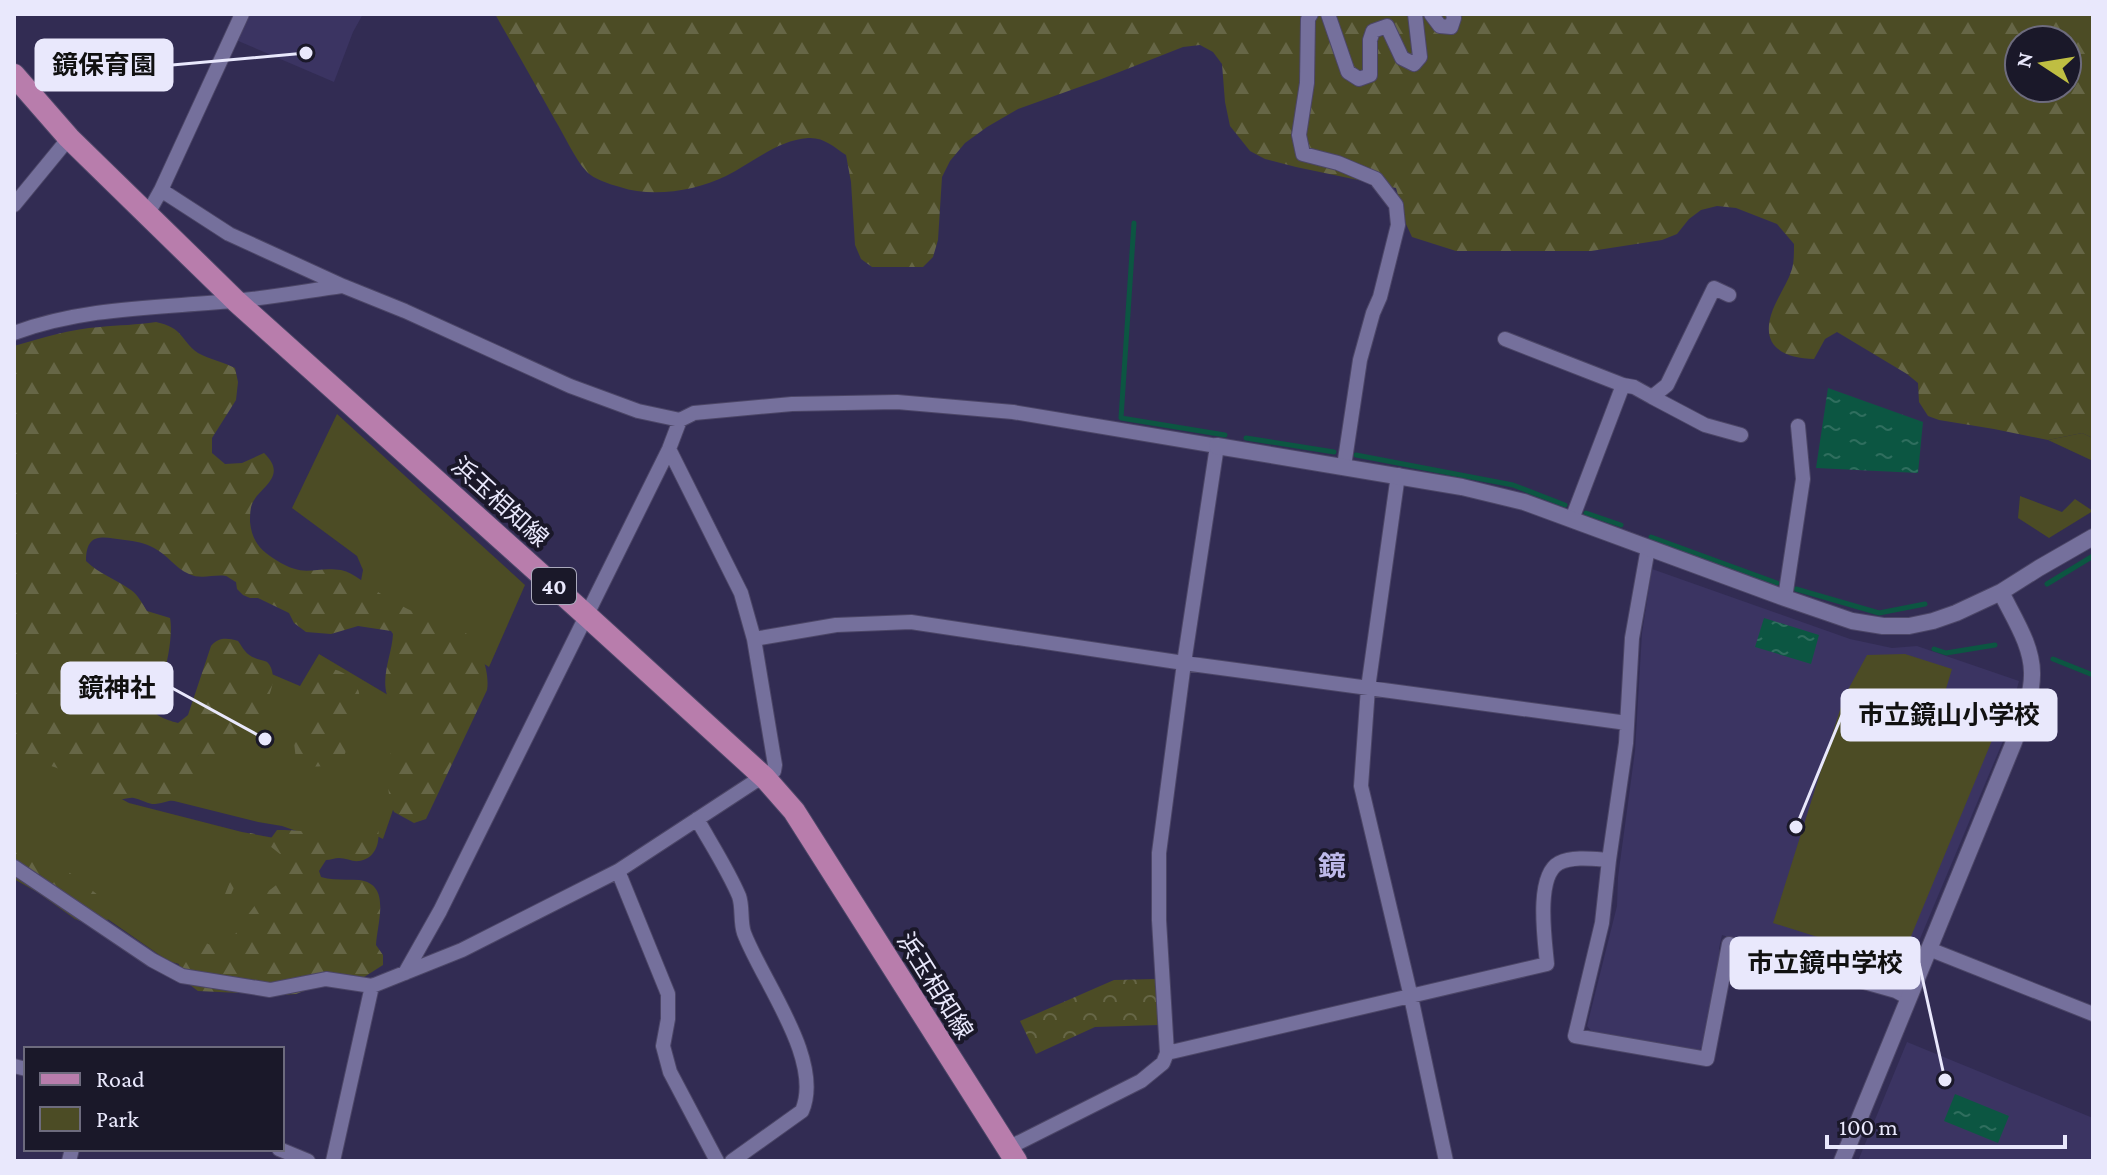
<svg xmlns="http://www.w3.org/2000/svg" width="2107" height="1175" font-family="'Crimson Pro','Noto Sans JP',serif">
<style>
.built{fill:#3b3462}
.green{fill:#4c4c25}
.forest{fill:url(#forest-firs);fill-rule:evenodd}
.park{fill:url(#park-crowns)}
.water{fill:url(#water-ripples)}
.lines{fill:none;stroke-linecap:round;stroke-linejoin:round}
.stream{stroke:#0c5642;stroke-width:5}
.minor-casing{stroke:#4c4667;stroke-width:16}
.tertiary-casing{stroke:#4c4667;stroke-width:18}
.primary-casing{stroke:#4c4667;stroke-width:24}
.minor{stroke:#75709c;stroke-width:14}
.tertiary{stroke:#75709c;stroke-width:16}
.primary{stroke:#b87dac;stroke-width:22}
.labels{text-anchor:middle;stroke-width:8;stroke-linejoin:round;paint-order:stroke}
.shield{fill:#1a1829;stroke:#abaabd;stroke-width:2}
.shield-label{font-size:22px;font-weight:bold;fill:#e9e8fc}
.street-label{font-size:24px;fill:#e9e8fc;stroke:#1a1829}
.quarter-label{font-size:28px;font-weight:bold;fill:#bebaea;stroke:#1a1829}
.leader{fill:none;stroke:#e9e8fc;stroke-width:3}
.callout-dot{fill:#e9e8fc;stroke:#1a1829;stroke-width:3}
.callout{fill:#e9e8fc;stroke:#e9e8fc;stroke-width:3}
.callout-label{font-size:26px;text-anchor:middle;font-weight:bold;fill:#111}
</style>
<defs>
<pattern id="forest-firs" width="22" height="20" patternUnits="userSpaceOnUse" patternTransform="scale(2)"><rect width="22" height="20" fill="#4c4c25"/><path d="M5 1l3.5 6h-7zM16 11l3.5 6h-7z" fill="#666646"/></pattern>
<pattern id="park-crowns" width="20" height="18" patternUnits="userSpaceOnUse" patternTransform="scale(2)"><rect width="20" height="18" fill="#4c4c25"/><path d="M2 6a3 3 0 1 1 6 0M12 15a3 3 0 1 1 6 0" fill="none" stroke="#666646"/></pattern>
<pattern id="water-ripples" width="26" height="14" patternUnits="userSpaceOnUse" patternTransform="scale(2)"><rect width="26" height="14" fill="#0c5642"/><path d="M2 4q2-2 4 0t4 0M15 11q2-2 4 0t4 0" fill="none" stroke="#2f6e5e"/></pattern>
</defs>
<rect width="100%" height="100%" fill="#322c53"/>
<path class="built" d="M248 14H363L353 32 334 82 236 40Z
M1652 569 1850 639 1892 648 1917 646 2019 681 2003 741 1901 984 1896 987 1722 935 1719 948 1720 958 1703 1046 1698 1051 1593 1033 1587 1026 1617 906 1618 877 1635 751 1642 633Z
M1907 1042 2093 1118V1161H1858Z"/>
<path class="green" d="M337 414 525 585 489 667 360 586 363 570 357 556 292 508Z
M2082 433 2093 438V461L2048 440Z
M2020 496 2062 512 2075 499 2093 511 2049 538 2018 518Z
M319 654 425 717 383 839 360 828 345 848 282 826 258 822 166 799 192 763 267 672 300 686Z
M1905 654 1952 669 1942 702 2000 721 1900 963 1773 923 1844 697 1867 655Z
M14 757 65 768 129 803 242 832 301 843 299 869 220 975 168 961 14 854Z"/>
<path class="forest" d="M495 14H2093V438L2082 433 2048 440 1994 429 1939 420 1928 416 1919 402 1918 383 1907 374 1837 332 1825 339 1814 359C1787 358 1761 349 1771 315 1776 299 1787 285 1792 269 1794 262 1794 253 1794 244L1777 224 1736 208 1717 206 1701 210 1689 219 1677 234 1662 240 1591 251H1456L1412 237 1406 224 1396 188 1296 167 1265 159 1250 151 1230 126 1225 102 1222 64 1213 52 1200 45 1183 47 1099 80 1018 109 987 127 965 143 950 161 942 177 938 240 933 257 923 267H872L861 259 855 245 851 182 846 155C834 147 824 137 808 138 778 140 752 163 726 176 695 191 652 198 620 187 609 184 594 179 587 172 574 158 565 136 555 120 535 84 515 49 495 14ZM2019 40H2067V88H2019Z
M156 322C184 328 179 339 198 353 208 359 224 362 235 368L238 382 236 400 212 438V453L225 464 242 463 264 453C289 477 259 487 252 504 250 509 250 517 250 522 252 541 260 550 276 560 306 579 312 566 341 570 355 573 366 585 378 592 396 604 418 614 438 623 447 627 459 628 467 634 481 645 490 673 487 690L426 819 414 823 394 812C387 798 384 760 394 747 404 735 417 741 419 720L415 714 387 695C381 675 392 654 393 634L391 631 358 626 331 634 306 632 294 623 289 613 258 598H250L243 595 237 589 236 582C235 582 227 576 226 576 214 574 201 580 189 574 175 568 168 555 154 548 145 543 135 541 125 540 105 538 86 530 86 561 99 574 116 579 131 590 138 595 142 603 147 611L170 618C173 632 168 662 163 675 161 682 156 685 152 690 139 710 162 719 178 723L188 715 211 646C219 637 227 638 238 641 243 648 246 655 255 658 257 659 265 661 267 662 273 667 274 679 272 686 268 705 249 735 240 755 232 762 224 766 212 764L207 756 202 754 198 756 188 797 182 801C171 798 163 804 152 804 146 803 140 799 134 798 126 797 119 802 110 800 83 795 78 777 57 768 44 762 28 766 14 763V346C42 338 70 329 100 327 119 325 137 325 156 322Z
M328 668C352 672 364 688 359 712 355 714 351 716 348 719 334 736 363 756 327 765 314 768 307 767 296 760L294 742 304 714 300 701 305 687 315 675Z
M370 820 377 823C381 838 378 858 359 861 353 862 346 858 339 858 335 858 330 860 326 860L319 871 321 877C333 881 346 879 359 880 392 884 377 923 376 945L383 955V965L361 979 312 988 296 994 284 995 198 991 186 982 177 960 184 945C210 937 208 949 229 949L238 928 262 896 288 876 290 866 285 858 270 846 269 841 277 830C296 830 323 831 338 844 350 841 354 826 370 820Z
M14 832 21 837 33 851 56 857 70 873 103 899 110 915 106 923 93 926 75 919 37 892 14 879Z
M250 833 255 834 254 843 216 928 211 937 207 938 232 877 231 874 236 869Z"/>
<path class="park" d="M1156 979 1158 1025 1095 1027 1036 1054 1020 1021 1114 980Z"/>
<path class="water" d="M1828 388 1923 422 1918 473 1816 468Z
M1764 618 1819 635 1811 664 1755 647Z
M1955 1094 2009 1116 1998 1143 1944 1121Z"/>
<g class="lines">
<path class="stream" d="M1134 223 1121 418 1225 435
M1246 438 1334 452
M1356 455 1513 485 1565 505
M1586 513 1621 525
M1651 537 1777 583
M2047 584 2093 556
M1796 589 1879 613 1925 604
M1934 649 1946 653 1995 645
M2053 659 2093 675"/>
<g class="minor-casing">
<path id="minor" d="M1311 14 1308 19 1307 83 1299 135 1303 154 1338 163 1376 179 1396 205 1398 225 1380 297 1373 313 1360 360 1344 466
M1328 14 1348 72 1359 79 1370 75V40L1373 31 1387 26 1402 58 1414 64 1420 57 1415 14
M1431 14 1440 26 1451 27 1454 18 1453 14
M161 190 229 234 343 286 405 311 570 386 638 411 680 420
M14 205 69 138
M147 215 161 190 242 14
M14 333C84 307 158 308 232 301 269 298 306 291 342 286
M1505 339 1623 385
M1652 397 1705 425 1741 435
M1398 475 1368 688 1361 786 1411 997 1446 1161
M1572 519 1623 385 1634 387 1652 397 1667 385 1714 288 1729 295
M1648 548 1632 638 1626 743 1609 860 1602 923 1575 1036 1707 1059 1729 944 1896 991 1909 998
M1785 598 1803 479 1798 426
M754 639 836 625 911 622 1184 663 1627 723
M697 819C711 844 728 870 739 896 743 907 740 921 744 933 762 981 824 1060 802 1111L732 1161
M14 867 152 960 182 976 270 990 326 979 372 986 462 950 618 871 754 782 765 778 774 771 775 765 754 639 741 593 669 449
M618 871 668 994V1019L663 1046 670 1072 717 1161
M1929 949 2093 1014
M405 973 440 911 669 449 680 420 694 413 792 404 897 402 1013 412 1217 446 1184 663 1159 853V920L1167 1053 1163 1063 1141 1081 1008 1148
M1167 1053 1547 964C1545 941 1535 876 1559 863 1573 856 1594 859 1609 860
M14 1066 26 1069
M279 1149 308 1161
M69 1161 72 1149
M333 1161 372 986"/>
</g>
<g class="tertiary-casing">
<path id="tertiary" d="M1217 446 1462 487 1524 502 1785 598 1852 621 1883 626H1909L1933 621 1956 613 2001 592 2039 568 2093 537
M1842 1161 2014 742C2021 721 2032 697 2032 675 2033 646 2013 617 2001 592"/>
</g>
<g class="primary-casing">
<path id="primary" d="M14 75 69 138 236 301 586 615 765 778 794 811 1016 1161"/>
</g>
<use href="#minor" class="minor"/>
<use href="#tertiary" class="tertiary"/>
<use href="#primary" class="primary"/>
</g>
<g class="labels">
<rect class="shield" x="532" y="568" width="44" height="36" rx="6"/>
<g class="shield-label">
<text x="554" y="594">40</text>
</g>
<g class="street-label">
<text transform="translate(500 502) rotate(42)" y="8">浜玉相知線</text>
<text transform="translate(935 986) rotate(58)" y="8">浜玉相知線</text>
</g>
<g class="quarter-label">
<text x="1332" y="876">鏡</text>
</g>
</g>
<path class="leader" d="M306 53L172 65M265 739L172 688M1796 827L1842 715M1945 1080L1919 963"/>
<g class="callout-dot">
<circle cx="306" cy="53" r="8"/>
<circle cx="265" cy="739" r="8"/>
<circle cx="1796" cy="827" r="8"/>
<circle cx="1945" cy="1080" r="8"/>
</g>
<g class="callout">
<rect x="36" y="40" width="136" height="50" rx="8"/>
<rect x="62" y="663" width="110" height="50" rx="8"/>
<rect x="1842" y="690" width="214" height="50" rx="8"/>
<rect x="1731" y="938" width="188" height="50" rx="8"/>
</g>
<g class="callout-label">
<text x="104" y="74">鏡保育園</text>
<text x="117" y="697">鏡神社</text>
<text x="1949" y="724">市立鏡山小学校</text>
<text x="1825" y="972">市立鏡中学校</text>
</g>
<rect width="2107" height="1175" fill="none" stroke="#e9e8fc" stroke-width="32"/>
<rect x="24" y="1047" width="260" height="104" fill="#1a1829" stroke="#6d6b7d" stroke-width="2"/>
<rect x="40" y="1073" width="40" height="12" fill="#b87dac" stroke="#6d6b7d" stroke-width="2"/>
<text x="96" y="1087" font-size="24" fill="#e9e8fc">Road</text>
<rect x="40" y="1107" width="40" height="24" fill="#4c4c25" stroke="#6d6b7d" stroke-width="2"/>
<text x="96" y="1127" font-size="24" fill="#e9e8fc">Park</text>
<g transform="translate(2043 64) rotate(282)"><circle r="38" fill="#1a1829" stroke="#6d6b7d" stroke-width="2"/>
<path d="M0-6L14 30L0 20L-14 30Z" fill="#bfbe42"/>
<text y="-12" font-size="22" font-weight="bold" text-anchor="middle" fill="#e9e8fc">N</text>
</g>
<path d="M1827 1135v12h238v-12" fill="none" stroke="#e9e8fc" stroke-width="4"/>
<text x="1839" y="1135" font-size="24" fill="#e9e8fc" stroke="#1a1829" stroke-width="6" paint-order="stroke">100 m</text>
</svg>
